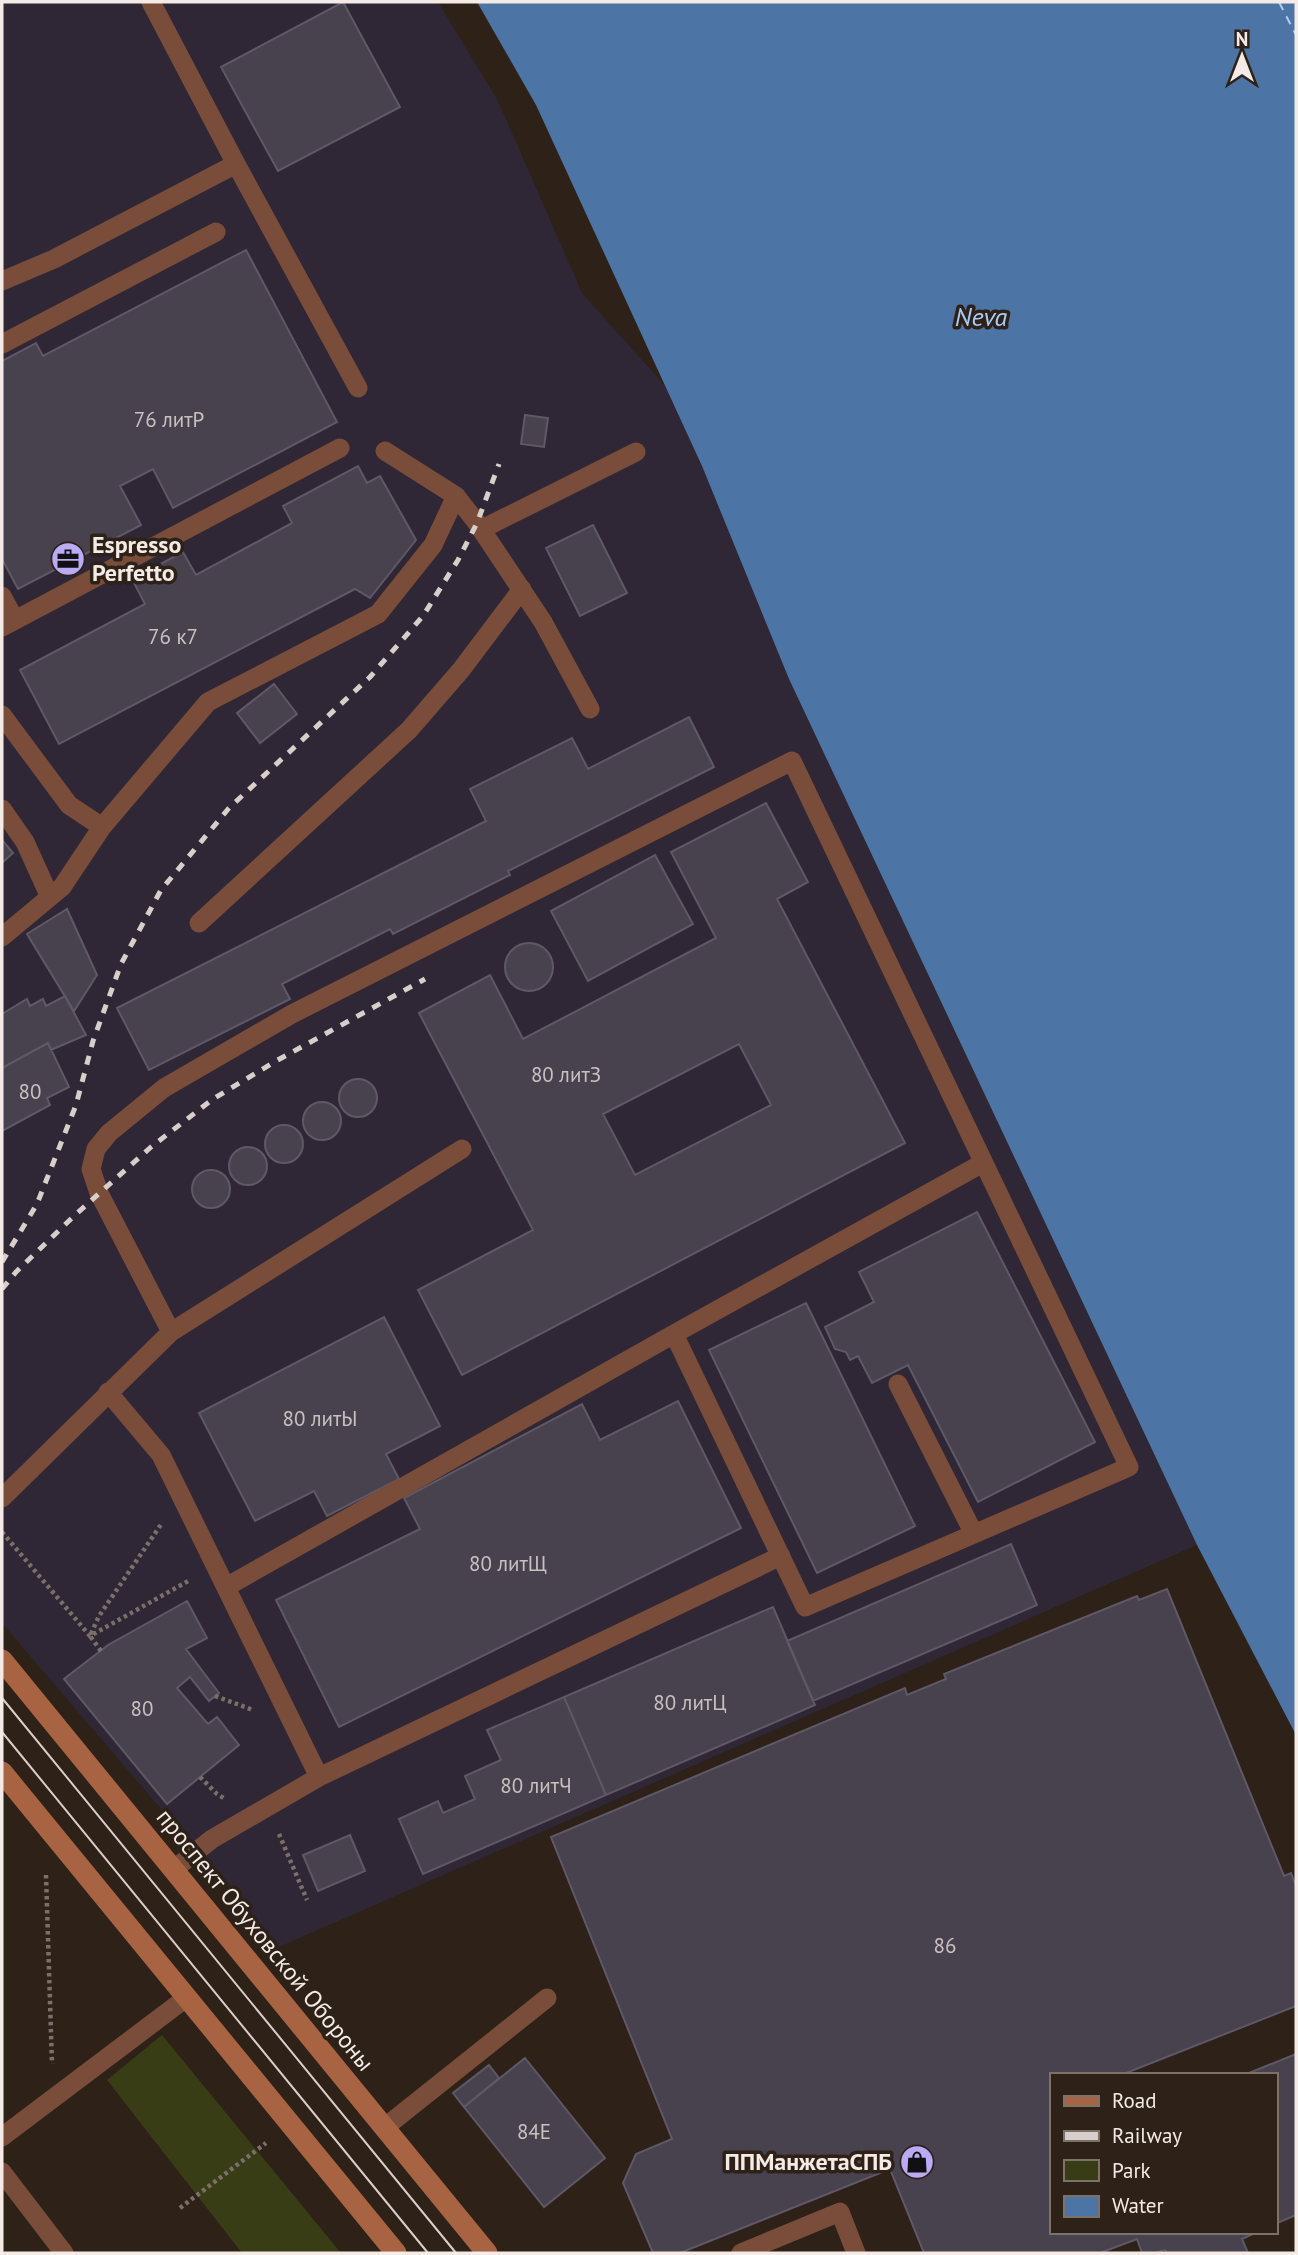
<svg xmlns="http://www.w3.org/2000/svg" width="1298" height="2255" font-family="'PT Sans',sans-serif">
<style>
.industrial{fill:#302736}
.green{fill:#393d16}
.water{fill:#4c75a5}
.lines{fill:none;stroke-linecap:round;stroke-linejoin:round}
.ferry{stroke:#a9cdf7;stroke-width:2;stroke-dasharray:9 7;stroke-linecap:butt}
.building{fill:#48414e;stroke:#5f5866;stroke-width:2;fill-rule:evenodd}
.path{stroke:#7b7069;stroke-width:4.5;stroke-dasharray:3.5 3.5;stroke-linecap:butt}
.lane{stroke:#794d39;stroke-width:19}
.secondary{stroke:#a86343;stroke-width:21}
.tram{stroke:#d9cfca;stroke-width:2}
.rail{stroke:#d9cfca;stroke-width:5;stroke-dasharray:9 9;stroke-linecap:butt}
.labels{text-anchor:middle;stroke-width:7;stroke-linejoin:round;paint-order:stroke}
.number-label{font-size:21px;fill:#c9c0c0}
.poi-label{font-size:24px;font-weight:bold;fill:#f4ebe6;stroke:#2d2118;text-anchor:start}
.street-label{font-size:24px;fill:#f4ebe6;stroke:#2d2118}
.water-label{font-size:26px;font-style:italic;fill:#a9cdf7;stroke:#2d2118}
</style>
<rect width="100%" height="100%" fill="#2d2118"/>
<path class="industrial" d="M2 2H438L498 101 582 293 666 387 702 466 789 679 1197 1545 279 1947 2 1623Z"/>
<path class="green" d="M162 2035 341 2253H242L107 2080Z"/>
<path class="water" d="M477 2H1296V1735L1197 1545 789 679 702 466 536 105Z"/>
<g class="lines">
<path class="ferry" d="M1279 2 1296 35"/>
</g>
<path class="building" d="M343 2 400 107 278 171 221 67Z
M246 250 337 422 173 508 153 469 120 486 141 525 18 589 2 559V361L36 343 43 356Z
M525 415 548 418 544 447 521 444Z
M358 466 367 483 380 476 416 540 370 598 355 589 59 744 20 670 145 604 132 579 183 552 196 575 292 523 283 506Z
M593 525 627 593 580 616 546 548Z
M274 684 297 714 260 743 237 713Z
M689 717 714 767 508 871 510 875 393 934 390 929 282 984 290 999 149 1070 117 1008 486 821 470 789 572 738 588 769Z
M766 803 808 882 777 899 905 1143 462 1375 418 1290 533 1230 419 1013 490 975 523 1039 716 938 671 852ZM739 1044 771 1105 635 1175 603 1114Z
M2 840 13 853 2 863Z
M655 855 693 924 588 981 551 911Z
M67 909 97 975 74 1011 27 934Z
M505 967a24 24 0 1 1 48 0a24 24 0 1 1-48 0Z
M65 996 86 1035 51 1050 48 1043 2 1068V1014L27 999 30 1006 43 999 46 1006Z
M48 1043 69 1087 47 1098 50 1105 2 1131V1068Z
M339 1098a19 19 0 1 1 38 0a19 19 0 1 1-38 0Z
M303 1121a19 19 0 1 1 38 0a19 19 0 1 1-38 0Z
M265 1144a19 19 0 1 1 38 0a19 19 0 1 1-38 0Z
M229 1166a19 19 0 1 1 38 0a19 19 0 1 1-38 0Z
M192 1189a19 19 0 1 1 38 0a19 19 0 1 1-38 0Z
M977 1212 1095 1442 978 1502 908 1365 872 1383 858 1356 850 1360 846 1352 835 1349 825 1327 874 1302 859 1272Z
M806 1303 915 1526 817 1573 709 1350Z
M384 1317 440 1426 386 1454 399 1479 327 1516 314 1491 255 1521 199 1413Z
M678 1401 741 1528 339 1727 276 1600 420 1529 404 1498 582 1404 600 1440Z
M1011 1544 1037 1605 813 1701 787 1641Z
M1167 1589 1284 1876 1291 1873 1296 1886V2006L1121 2075H1051V2232H1257L1242 2239 1248 2253H1167L1165 2250 1155 2253H1142L1137 2239 1100 2253H924L890 2169 680 2253H653L623 2183 636 2154 672 2139 551 1837 905 1688 907 1695 946 1679 944 1674 1137 1596 1139 1600Z
M187 1601 207 1638 186 1649 219 1693 209 1701 190 1677 177 1688 208 1724 217 1717 239 1745 167 1804 64 1679 108 1645Z
M773 1607 815 1705 606 1795 564 1697Z
M564 1697 606 1795 423 1874 399 1819 438 1801 443 1813 475 1799 465 1776 501 1760 487 1730Z
M350 1835 365 1871 318 1891 303 1855Z
M1296 2054V2215L1275 2224V2075H1244Z
M525 2058 605 2158 544 2207 464 2107Z
M489 2065 499 2078 464 2107 453 2093Z"/>
<g class="lines">
<path class="path" d="M2 1532 90 1636 190 1580
M101 1651 90 1636 99 1616 162 1523
M215 1696 253 1710
M200 1777 217 1794 225 1799
M279 1834 307 1900
M46 1875 52 2064
M180 2208 266 2143"/>
<path class="lane" d="M151 2 236 164 358 388
M2 281 54 259 236 164
M2 344 216 232
M385 451 456 496 477 523 543 622 590 709
M482 529 636 452
M2 596 15 620
M2 627 340 448
M2 715 69 805 102 827
M2 809 25 842 49 895
M199 923 409 730 461 670 522 589
M2 937 62 887 102 827 208 702 378 614 433 545 456 496
M171 1332 99 1193 91 1169 96 1149 109 1133 164 1088 292 1014 792 761 1129 1467 805 1607 674 1334
M898 1384 974 1534
M108 1392 161 1455 319 1777
M2 1498 171 1332 462 1149
M226 1587 674 1334 983 1163
M173 1870 212 1839 319 1777 781 1556
M384 2128 547 1998
M2 2137 186 1998
M2 2172 64 2253
M741 2253 840 2212 856 2253"/>
<path class="secondary" d="M2 1660 487 2253
M2 1772 396 2253"/>
<path class="tram" d="M2 1698 456 2253
M2 1732 428 2253"/>
<path class="rail" d="M2 1262 37 1204 76 1105 93 1041 121 964 161 890 229 808 370 677 423 616 458 560 477 523 499 464
M2 1289 16 1272 74 1216 151 1147 213 1099 276 1061 425 979"/>
</g>
<defs>
<g id="office-disc" transform="scale(1.75)"><circle r="9.5" fill="#bbaaf6" stroke="#2d2118"/><path d="M-6-3h4V-5.5h4V-3h4V5H-6ZM-1-4.5V-3h2v-1.5ZM-6 0V1H6V0Z" fill="#111"/></g>
<g id="shop-disc" transform="scale(1.75)"><circle r="9.5" fill="#bbaaf6" stroke="#2d2118"/><path d="M-5-2.5h2.3a2.7 3.5 0 0 1 5.4 0H5L5.5 6h-11ZM-1.5-2.5h3a1.5 2.3 0 0 0-3 0Z" fill="#111"/></g>
</defs>
<g fill-rule="evenodd">
<use href="#office-disc" x="68" y="559"/>
<use href="#shop-disc" x="917" y="2162"/>
</g>
<g class="labels">
<g class="number-label">
<text x="169" y="427">76 литР</text>
<text x="173" y="644">76 к7</text>
<text x="566" y="1082">80 литЗ</text>
<text x="30" y="1099">80</text>
<text x="320" y="1426">80 литЫ</text>
<text x="508" y="1571">80 литЩ</text>
<text x="690" y="1710">80 литЦ</text>
<text x="142" y="1716">80</text>
<text x="536" y="1793">80 литЧ</text>
<text x="945" y="1953">86</text>
<text x="534" y="2139">84Е</text>
</g>
<g class="poi-label">
<text x="92" y="553">Espresso<tspan x="92" dy="28">Perfetto</tspan></text>
<text x="892" y="2170" text-anchor="end">ППМанжетаСПБ</text>
</g>
<g class="street-label">
<text transform="translate(265 1940) rotate(51)" y="8">проспект Обуховской Обороны</text>
</g>
<g class="water-label">
<text x="981" y="326">Neva</text>
</g>
</g>
<rect width="1298" height="2255" fill="none" stroke="#f4ebe6" stroke-width="7"/>
<rect x="1050" y="2073" width="228" height="161" fill="#2d2118" stroke="#7d726a" stroke-width="2"/>
<rect x="1064" y="2096" width="35" height="10" fill="#a86343" stroke="#7d726a" stroke-width="2"/>
<text x="1112" y="2108" font-size="21" fill="#f4ebe6">Road</text>
<rect x="1064" y="2131" width="35" height="10" fill="#d9cfca" stroke="#7d726a" stroke-width="2"/>
<text x="1112" y="2143" font-size="21" fill="#f4ebe6">Railway</text>
<rect x="1064" y="2160" width="35" height="21" fill="#393d16" stroke="#7d726a" stroke-width="2"/>
<text x="1112" y="2178" font-size="21" fill="#f4ebe6">Park</text>
<rect x="1064" y="2196" width="35" height="21" fill="#4c75a5" stroke="#7d726a" stroke-width="2"/>
<text x="1112" y="2213" font-size="21" fill="#f4ebe6">Water</text>
<g transform="translate(1242 56)" stroke="#2d2118" stroke-width="5" paint-order="stroke">
<path d="M0-5L12 26L0 18L-12 26Z" fill="#f4ebe6"/>
<text y="-10" font-size="19" font-weight="bold" text-anchor="middle" fill="#f4ebe6">N</text>
</g>
</svg>
